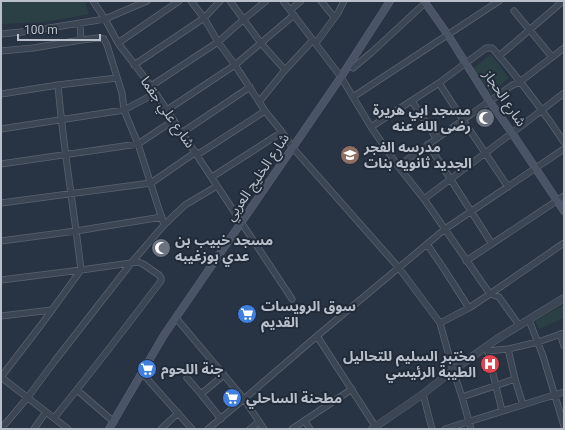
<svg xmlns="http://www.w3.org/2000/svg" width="565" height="430" font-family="Roboto,'Noto Sans Arabic',sans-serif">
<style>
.green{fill:#2a4044}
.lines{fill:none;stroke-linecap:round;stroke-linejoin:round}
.minor-casing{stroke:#5a6370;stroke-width:7}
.tertiary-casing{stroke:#5a6370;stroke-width:8}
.secondary-casing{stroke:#5a6370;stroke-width:8}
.minor{stroke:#3c4553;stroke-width:5.5}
.tertiary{stroke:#3c4553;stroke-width:7}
.secondary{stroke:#4a5466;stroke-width:7}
.labels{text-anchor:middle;stroke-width:4;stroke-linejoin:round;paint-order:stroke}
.street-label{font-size:14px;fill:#b9c0cc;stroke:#212a38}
.poi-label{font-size:14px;font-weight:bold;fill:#b9c0cc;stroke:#212a38;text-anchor:start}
</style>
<rect width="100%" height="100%" fill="#283343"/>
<path class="green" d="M1 1H85L89 14 45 22 1 24Z
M491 54 509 78 491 93 473 69Z
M564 304V318L539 329 535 321Z"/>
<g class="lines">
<g class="minor-casing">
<path id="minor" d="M93 1 105 19 118 43 151 86 292 299
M191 1 204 18 218 42 235 65 265 111 282 132 293 148 399 268 440 323 453 370 462 397 471 429
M230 1 260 42 285 70
M283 1 341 77 371 127 398 166 424 199 490 294 499 297 519 325
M321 1 334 17
M290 10 301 1
M514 11 552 57
M1 34 31 31 105 19 147 1
M81 40 98 38 104 39 107 45 122 93 124 110 138 144 164 225
M118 43 179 1
M316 43 338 13 344 1
M1 51 33 48 81 40 80 24
M499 56 563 1
M134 65 204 18 220 1
M353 68 372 52 425 3
M439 83 463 120 508 187
M151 86 218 42 244 19 266 1
M1 94 58 85 117 78
M353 97 499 1
M412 101 436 138
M259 102 285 70 313 40
M167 110 235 65 294 15
M371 127 439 83 486 48H492L494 50C519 79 542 109 564 142
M1 129 124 110 156 93
M183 132 250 87
M428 144 492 244
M197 155 265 111
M1 164 138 144 174 120
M398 166 511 86 521 81 564 48
M212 177 282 132
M424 199 512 133 564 93
M1 203 151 183 196 152
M1 241 76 231 162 217
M427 244 444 269 469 308
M466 261 564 196
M1 280 81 270 138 262 143 264 159 275 161 278V281C126 327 91 373 54 418
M1 316 52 310
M176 318 244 399 264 429
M529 320 543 356 564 426
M440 323 469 308 490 294 564 243
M560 334 564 346
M317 336 377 429
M487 349 502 411
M487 351 508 349 538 342 564 333
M142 373 192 429
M1 377 41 325 81 270C74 209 63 147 58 85
M1 377 68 429
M187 378 201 394 221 419
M515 379 523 405
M77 390 114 422
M201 394 224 375
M423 394 432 429
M462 397 515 379 508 349
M305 421 310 429
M1 429 28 397 54 362 132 262 164 225 185 205 217 186
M34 429 46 412
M161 429 178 413
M208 429 244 399 317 336 445 229 564 149
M250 429 259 422
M292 429 352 389
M445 429 564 392"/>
</g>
<g class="tertiary-casing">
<path id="tertiary" d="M372 429 423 394 453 370 497 339 564 298"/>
</g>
<g class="secondary-casing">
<path id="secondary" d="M424 1 448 35 490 102 512 133 564 211
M109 429 164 335 341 77 390 1"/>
</g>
<use href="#minor" class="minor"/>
<use href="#tertiary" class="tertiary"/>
<use href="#secondary" class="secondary"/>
</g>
<defs>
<g id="mosque-disc" transform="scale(1)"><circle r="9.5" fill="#6b7280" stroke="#212a38"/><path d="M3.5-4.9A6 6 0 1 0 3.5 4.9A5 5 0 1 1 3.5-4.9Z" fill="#fff"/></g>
<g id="school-disc" transform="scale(1)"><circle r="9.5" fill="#8d6e63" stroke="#212a38"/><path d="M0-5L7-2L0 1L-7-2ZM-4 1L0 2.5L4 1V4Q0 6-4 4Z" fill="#fff"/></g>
<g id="supermarket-disc" transform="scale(1)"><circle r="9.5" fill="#3f7fe0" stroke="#212a38"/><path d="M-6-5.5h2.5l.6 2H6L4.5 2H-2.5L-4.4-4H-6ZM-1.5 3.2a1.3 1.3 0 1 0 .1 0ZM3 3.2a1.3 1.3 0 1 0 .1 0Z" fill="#fff"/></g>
<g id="hospital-disc" transform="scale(1)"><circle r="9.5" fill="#e0444e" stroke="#212a38"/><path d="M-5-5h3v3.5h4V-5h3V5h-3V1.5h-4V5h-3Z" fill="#fff"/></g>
</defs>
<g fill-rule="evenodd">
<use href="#mosque-disc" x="485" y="118"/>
<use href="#school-disc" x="350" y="155"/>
<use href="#mosque-disc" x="161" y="248"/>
<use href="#supermarket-disc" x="247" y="314"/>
<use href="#hospital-disc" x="490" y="364"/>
<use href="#supermarket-disc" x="147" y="369"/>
<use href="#supermarket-disc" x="232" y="398"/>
</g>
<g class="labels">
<g class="street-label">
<text transform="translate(505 98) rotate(56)" y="5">شارع الحجاز</text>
<text transform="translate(168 112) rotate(55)" y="5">شارع علي جقما</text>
<text transform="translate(257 177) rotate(-56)" y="5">شارع الخليج العربي</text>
</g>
<g class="poi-label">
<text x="471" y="115" text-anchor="end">مسجد ابي هريرة<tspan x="471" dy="16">رضى الله عنه</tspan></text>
<text x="364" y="152">مدرسه الفجر<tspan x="364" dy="16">الجديد ثانويه بنات</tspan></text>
<text x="175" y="245">مسجد خبيب بن<tspan x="175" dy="16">عدي بوزغيبه</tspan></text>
<text x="261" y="311">سوق الرويسات<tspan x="261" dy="16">القديم</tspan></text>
<text x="476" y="361" text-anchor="end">مختبر السليم للتحاليل<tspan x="476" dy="16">الطيبة الرئيسي</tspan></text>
<text x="161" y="374">جنة اللحوم</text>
<text x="246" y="403">مطحنة الساحلي</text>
</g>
</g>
<rect width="565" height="430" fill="none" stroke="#b9c0cc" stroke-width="4"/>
<path d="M18 34v6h82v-6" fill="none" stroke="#b9c0cc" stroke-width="2"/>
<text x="24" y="34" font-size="12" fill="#b9c0cc" stroke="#212a38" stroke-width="3" paint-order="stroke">100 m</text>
</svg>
